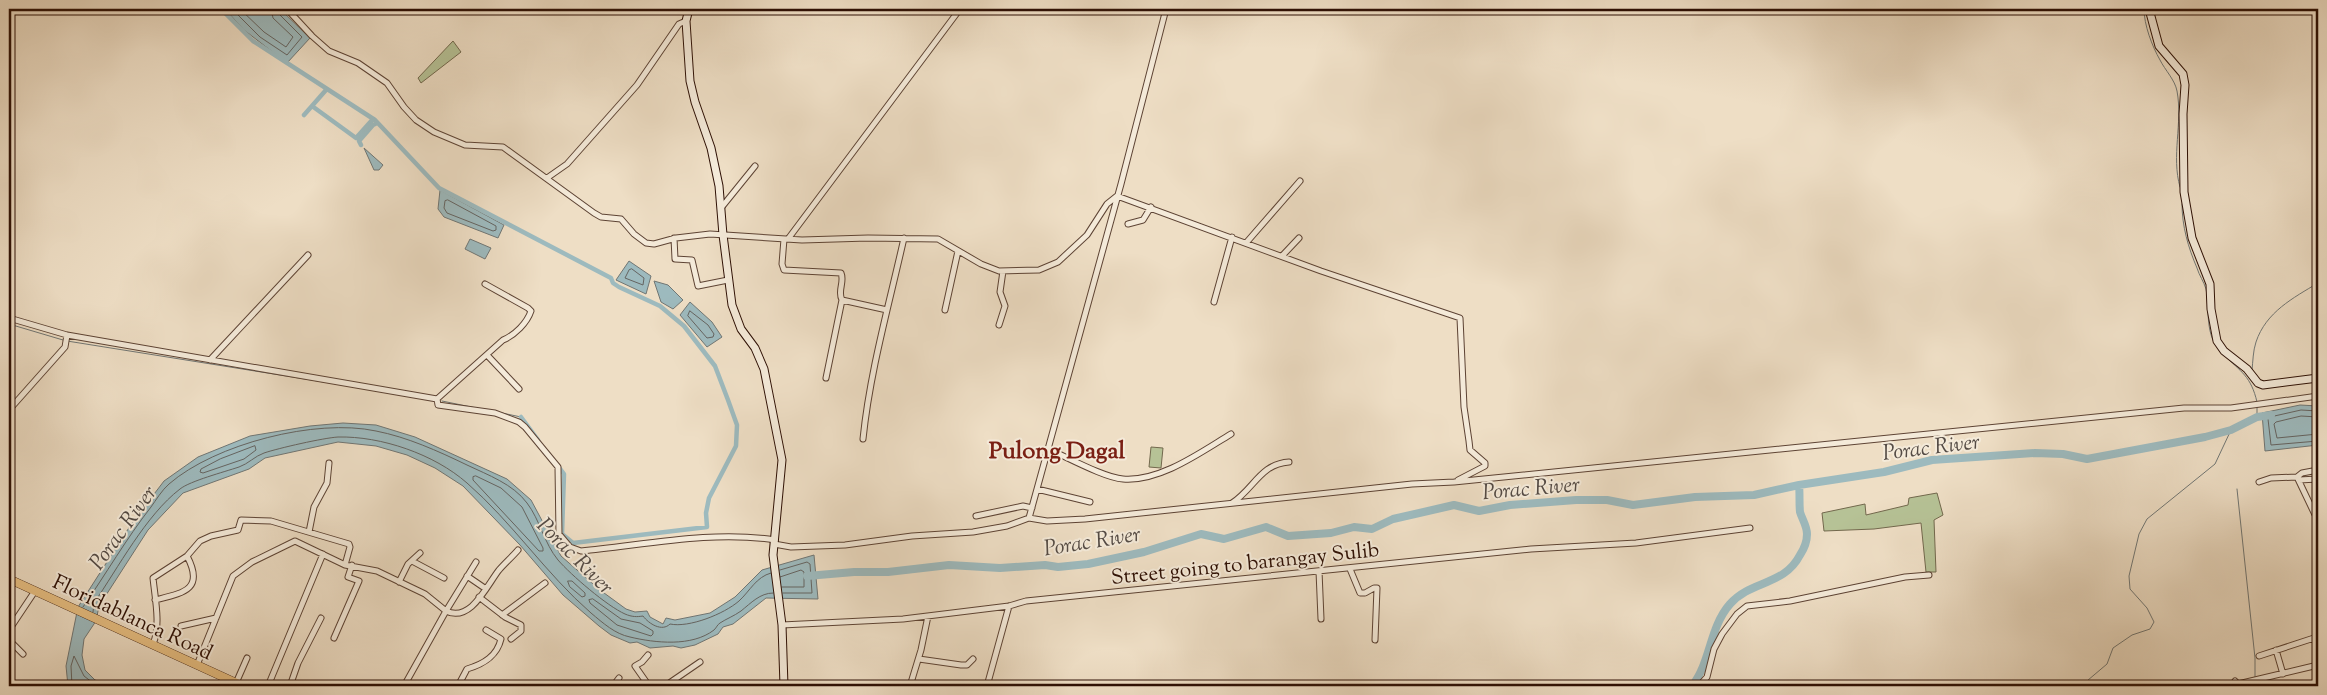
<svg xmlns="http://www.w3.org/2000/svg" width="2327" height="695" font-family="'Sorts Mill Goudy',serif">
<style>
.green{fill:#b6c296;stroke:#72684d}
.water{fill:#9dbabe;stroke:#707674}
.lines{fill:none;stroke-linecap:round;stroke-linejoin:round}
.shore{stroke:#656461;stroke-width:1}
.stream{stroke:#707674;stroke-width:1}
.canal{stroke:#9dbabe;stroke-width:4.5}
.river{stroke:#9dbabe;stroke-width:8}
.street-casing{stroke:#5d4334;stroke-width:7}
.secondary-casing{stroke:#2d0f04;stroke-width:9}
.primary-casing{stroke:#2d0f04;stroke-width:9}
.street{stroke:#f4ead9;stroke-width:5}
.secondary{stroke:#f4ead9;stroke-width:7}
.primary{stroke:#e7bf82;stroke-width:8}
.labels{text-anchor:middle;stroke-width:4;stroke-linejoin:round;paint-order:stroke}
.street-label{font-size:21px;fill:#2d0f04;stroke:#f4ead9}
.water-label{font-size:22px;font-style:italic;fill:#544b45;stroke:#f4ead9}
.quarter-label{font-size:24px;font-weight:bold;fill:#7a1f14;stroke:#f4ead9}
</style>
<rect width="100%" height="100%" fill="#eedec5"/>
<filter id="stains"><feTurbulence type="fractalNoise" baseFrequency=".004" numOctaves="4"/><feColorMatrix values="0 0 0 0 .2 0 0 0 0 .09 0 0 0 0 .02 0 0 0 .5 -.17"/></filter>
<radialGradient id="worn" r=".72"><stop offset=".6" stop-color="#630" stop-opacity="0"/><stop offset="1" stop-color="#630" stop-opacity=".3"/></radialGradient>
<path class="green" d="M453 41 461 52 421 83 418 78Z
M1151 447 1163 448 1161 468 1149 467Z
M1937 493 1943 515 1934 520 1936 572H1926L1921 523 1874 529 1824 531 1822 513 1865 504 1866 515 1908 505 1909 498Z"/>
<path class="water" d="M225 9H280L310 38 287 63 244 30Z
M364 148 383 165 379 170H374Z
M440 190 504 225 498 238 444 217 438 209Z
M470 239 491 248 485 259 465 249Z
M629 261 651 276 646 294 616 280Z
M654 281 668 285 683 300 673 309 661 302Z
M690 302 712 322 722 337 707 347 680 315Z
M2300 405 2318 406V445L2265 451 2262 413Z
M343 423 376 425 415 437 507 479 531 500 561 556 600 590 626 609 635 612 647 611 650 617 663 624 666 618 675 620 710 613 735 597 762 570 814 555 818 599 766 598 733 624 723 627 718 634 695 645 681 648 673 646 650 648 637 642 630 643 611 635 599 626 563 595 520 545 463 486 435 468 407 455 376 446 338 442 265 458 249 469 183 493 148 530 99 606 96 621 84 639 82 655 85 670 95 680 115 686H68L66 666 78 607 132 523 164 481 198 457 250 436 310 426Z"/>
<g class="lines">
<path class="shore" d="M232 9 260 37 287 55 302 37 279 14 277 9
M240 9 264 32 286 47 293 37 273 18 271 9
M448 200 496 226V230L493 231 447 213 444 208 445 201Z
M632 269 644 278 643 285 625 278 629 270Z
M690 311 708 325 714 334 713 337 707 338 688 316Z
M2318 411 2301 410 2270 417 2268 419 2271 445 2318 441
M2318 417 2301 416 2276 422 2274 424 2277 438 2318 434
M255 446 256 450 244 459 203 473 200 472 201 469 220 459Z
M476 476 501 488 522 507 543 548V551H539L473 480V477Z
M780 570 807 562 810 564 812 593H783
M780 577 801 570 804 572V587H782
M568 581H572L585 593V596L582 597 570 587Z
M593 599 621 619 640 623 653 631V634L651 636 617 625 590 603 589 600Z
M83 607C106 574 126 539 151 507 156 500 162 490 169 484 215 444 316 418 376 431 407 437 438 451 467 465 488 475 513 484 527 503 540 520 544 543 558 560 571 575 607 606 625 614 632 617 637 617 643 616 649 624 662 632 670 624 689 628 724 614 739 601 750 591 756 577 771 573
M93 612 94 603C118 568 146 515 180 489 190 481 224 472 239 467 248 464 255 456 264 453 279 448 323 438 338 437 381 436 434 454 467 483 512 522 546 574 591 613 603 623 615 634 630 637 655 643 692 647 714 630 717 627 717 625 720 623 726 619 734 616 741 611 751 603 760 593 773 593
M72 686 71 666 74 656 84 676 97 686"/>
<path class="stream" d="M2144 9C2144 25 2152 46 2160 60 2165 70 2175 80 2177 91 2183 123 2171 156 2180 187
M2182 204C2182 226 2188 247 2197 268 2199 275 2204 282 2206 289 2210 310 2204 335 2221 352
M9 324 63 340
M67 341 330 383
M2224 355C2241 372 2251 376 2257 402
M2252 370C2253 361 2253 351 2256 342 2266 312 2293 298 2318 283
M442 401 476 408
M502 413 521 417
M2257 417V407
M2237 489 2255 658V677
M2081 686 2107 664 2113 648 2132 635 2150 629 2154 622 2147 608 2130 589 2129 576 2139 534 2147 519 2215 464 2231 430
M2255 686V681"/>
<path class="canal" d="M221 9 253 41 375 120 439 188 611 278 613 283 619 287 660 306 684 326 715 366 728 400 737 425 736 446 709 498 706 513 707 527 573 543 562 534 564 474 558 466
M312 106 356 138 373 119
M304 115 326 90
M361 145 359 141 373 125 377 123
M521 417 538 440"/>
<path class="river" d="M807 576 854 572H888L949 565 1000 568 1045 565 1058 567 1088 564 1144 552 1201 534 1224 539 1266 527 1288 536 1331 533 1354 527 1372 529 1393 519 1454 505 1479 511 1510 505 1576 500H1607L1633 505 1695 497 1754 495 1799 485 1884 472 1932 460 2035 453 2063 454 2087 459 2205 437 2231 430 2257 417 2271 415
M1692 686C1711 662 1709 628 1730 604 1751 580 1784 586 1800 555 1804 549 1807 542 1807 534 1807 526 1802 519 1800 512 1799 503 1800 494 1799 485"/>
<g class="street-casing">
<path id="street" d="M287 9 312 36 329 51 358 63 387 83 404 107 416 120 434 132 465 145 503 147 594 213 601 217 621 219 634 234 646 243 654 244 676 238 710 234 802 240 868 238 938 239 981 264 999 271 1039 270 1058 262 1087 235 1107 204 1117 196 1321 271 1460 318 1464 407 1469 441 1470 450 1485 463V466L1458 480
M547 178 567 164 637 85 679 24 686 21
M721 208 755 166
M1128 224 1143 220 1151 207
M674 238 675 259 692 260 698 286 728 280
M784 239 782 264 784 270 841 273C845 282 837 291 842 300
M788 239 960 9
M1246 243 1300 181
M1282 256 1299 238
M1214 302 1232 237
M945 310 958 251
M9 318 67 335 437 399 438 405 495 413 519 422 525 427 558 467 559 534 570 547 581 551C644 545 712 530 775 540
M999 325 1005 306 1000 292 1003 271
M487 355 519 389
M210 360 308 255
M826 378 842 300 887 310
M437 399 503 340C515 335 527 323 531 311L528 308 485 284
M9 410 65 347 67 335
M863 439C870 371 889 305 904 238
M1048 449C1067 457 1105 478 1123 479 1160 482 1201 452 1231 434
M2318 470 2302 473 2297 477 2318 521
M2299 480 2318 479
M2259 482 2271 478 2297 477
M1037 489 1090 502
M1232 503C1254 489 1260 464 1289 462
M976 516 1023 506 1032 508
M1029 518 1121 184 1166 9
M309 532 314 507 327 483 329 463
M774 544 791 547 845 545 912 536 973 532 1007 526 1029 518 1047 521 1085 519 1412 484 1454 482 2184 408H2231L2318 396
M412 561 444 578
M476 562 446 611C471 623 487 585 499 570 505 563 512 557 518 550
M1350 569 1360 593H1365L1374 588H1377L1375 640
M1319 571 1321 619
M467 576 486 589
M399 582 408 564 420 553
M479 597 505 617 521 625V631L511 639
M155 600C183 593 205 590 187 556
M502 615 545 583
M782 625 903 619 1009 606 1026 601 1531 549 1636 543 1750 528
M181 626 216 618
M9 630 35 591
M334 638 359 581 348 577 352 565
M9 640 23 654
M153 644C161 626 155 598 153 578L187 556 200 541 211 536 238 530 241 520 271 521 349 544 350 547 345 565
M2276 650 2283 674
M648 655 642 662 635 666 649 686
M2259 656 2314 638 2318 646
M919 659 961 665H967L973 659
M197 665 233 576 252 562 295 541 345 565 377 571 425 594 446 611 404 686
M2235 681 2238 684 2318 665
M236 683 247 658
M268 686 323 554
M290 686 298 663 321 618
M458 686 467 669C484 664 497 656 501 639L486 630
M613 686 619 678
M640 686 641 684
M665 686 700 662
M910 686 921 650 928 616
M987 686 1009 606
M1699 686 1707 677 1714 649 1722 634 1737 614 1747 606 1790 601 1905 577 1929 575"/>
</g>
<g class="secondary-casing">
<path id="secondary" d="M689 9 686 21 690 81 695 102 711 148 719 186 723 235 732 305 741 329 755 348 764 369 782 460 773 555 782 625 784 686
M2149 9 2159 46 2183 74 2185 85 2183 114 2184 192 2192 238 2210 284 2211 309 2217 341 2224 351 2247 369 2258 383 2263 385 2318 378"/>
</g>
<g class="primary-casing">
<path id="primary" d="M9 579 243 686"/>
</g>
<use href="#street" class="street"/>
<use href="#secondary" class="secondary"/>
<use href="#primary" class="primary"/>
</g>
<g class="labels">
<g class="street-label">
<text transform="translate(1245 563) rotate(-6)" y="7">Street going to barangay Sulib</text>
<text transform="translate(133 617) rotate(25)" y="7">Floridablanca Road</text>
</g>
<g class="water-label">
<text transform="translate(1931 446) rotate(-7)" y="8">Porac River</text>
<text transform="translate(1531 487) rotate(-5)" y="8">Porac River</text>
<text transform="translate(122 527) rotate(-54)" y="8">Porac River</text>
<text transform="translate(1092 540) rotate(-9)" y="8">Porac River</text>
<text transform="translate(576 555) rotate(45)" y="8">Porac River</text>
</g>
<g class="quarter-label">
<text x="1057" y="458">Pulong Dagal</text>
</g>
</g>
<rect width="2327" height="695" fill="none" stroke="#eedec5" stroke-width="30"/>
<rect x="10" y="10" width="2307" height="675" fill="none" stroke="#2d0f04" stroke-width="2.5"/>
<rect x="15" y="15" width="2297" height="665" fill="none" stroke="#2d0f04"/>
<rect width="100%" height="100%" filter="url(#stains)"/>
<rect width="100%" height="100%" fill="url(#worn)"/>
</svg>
